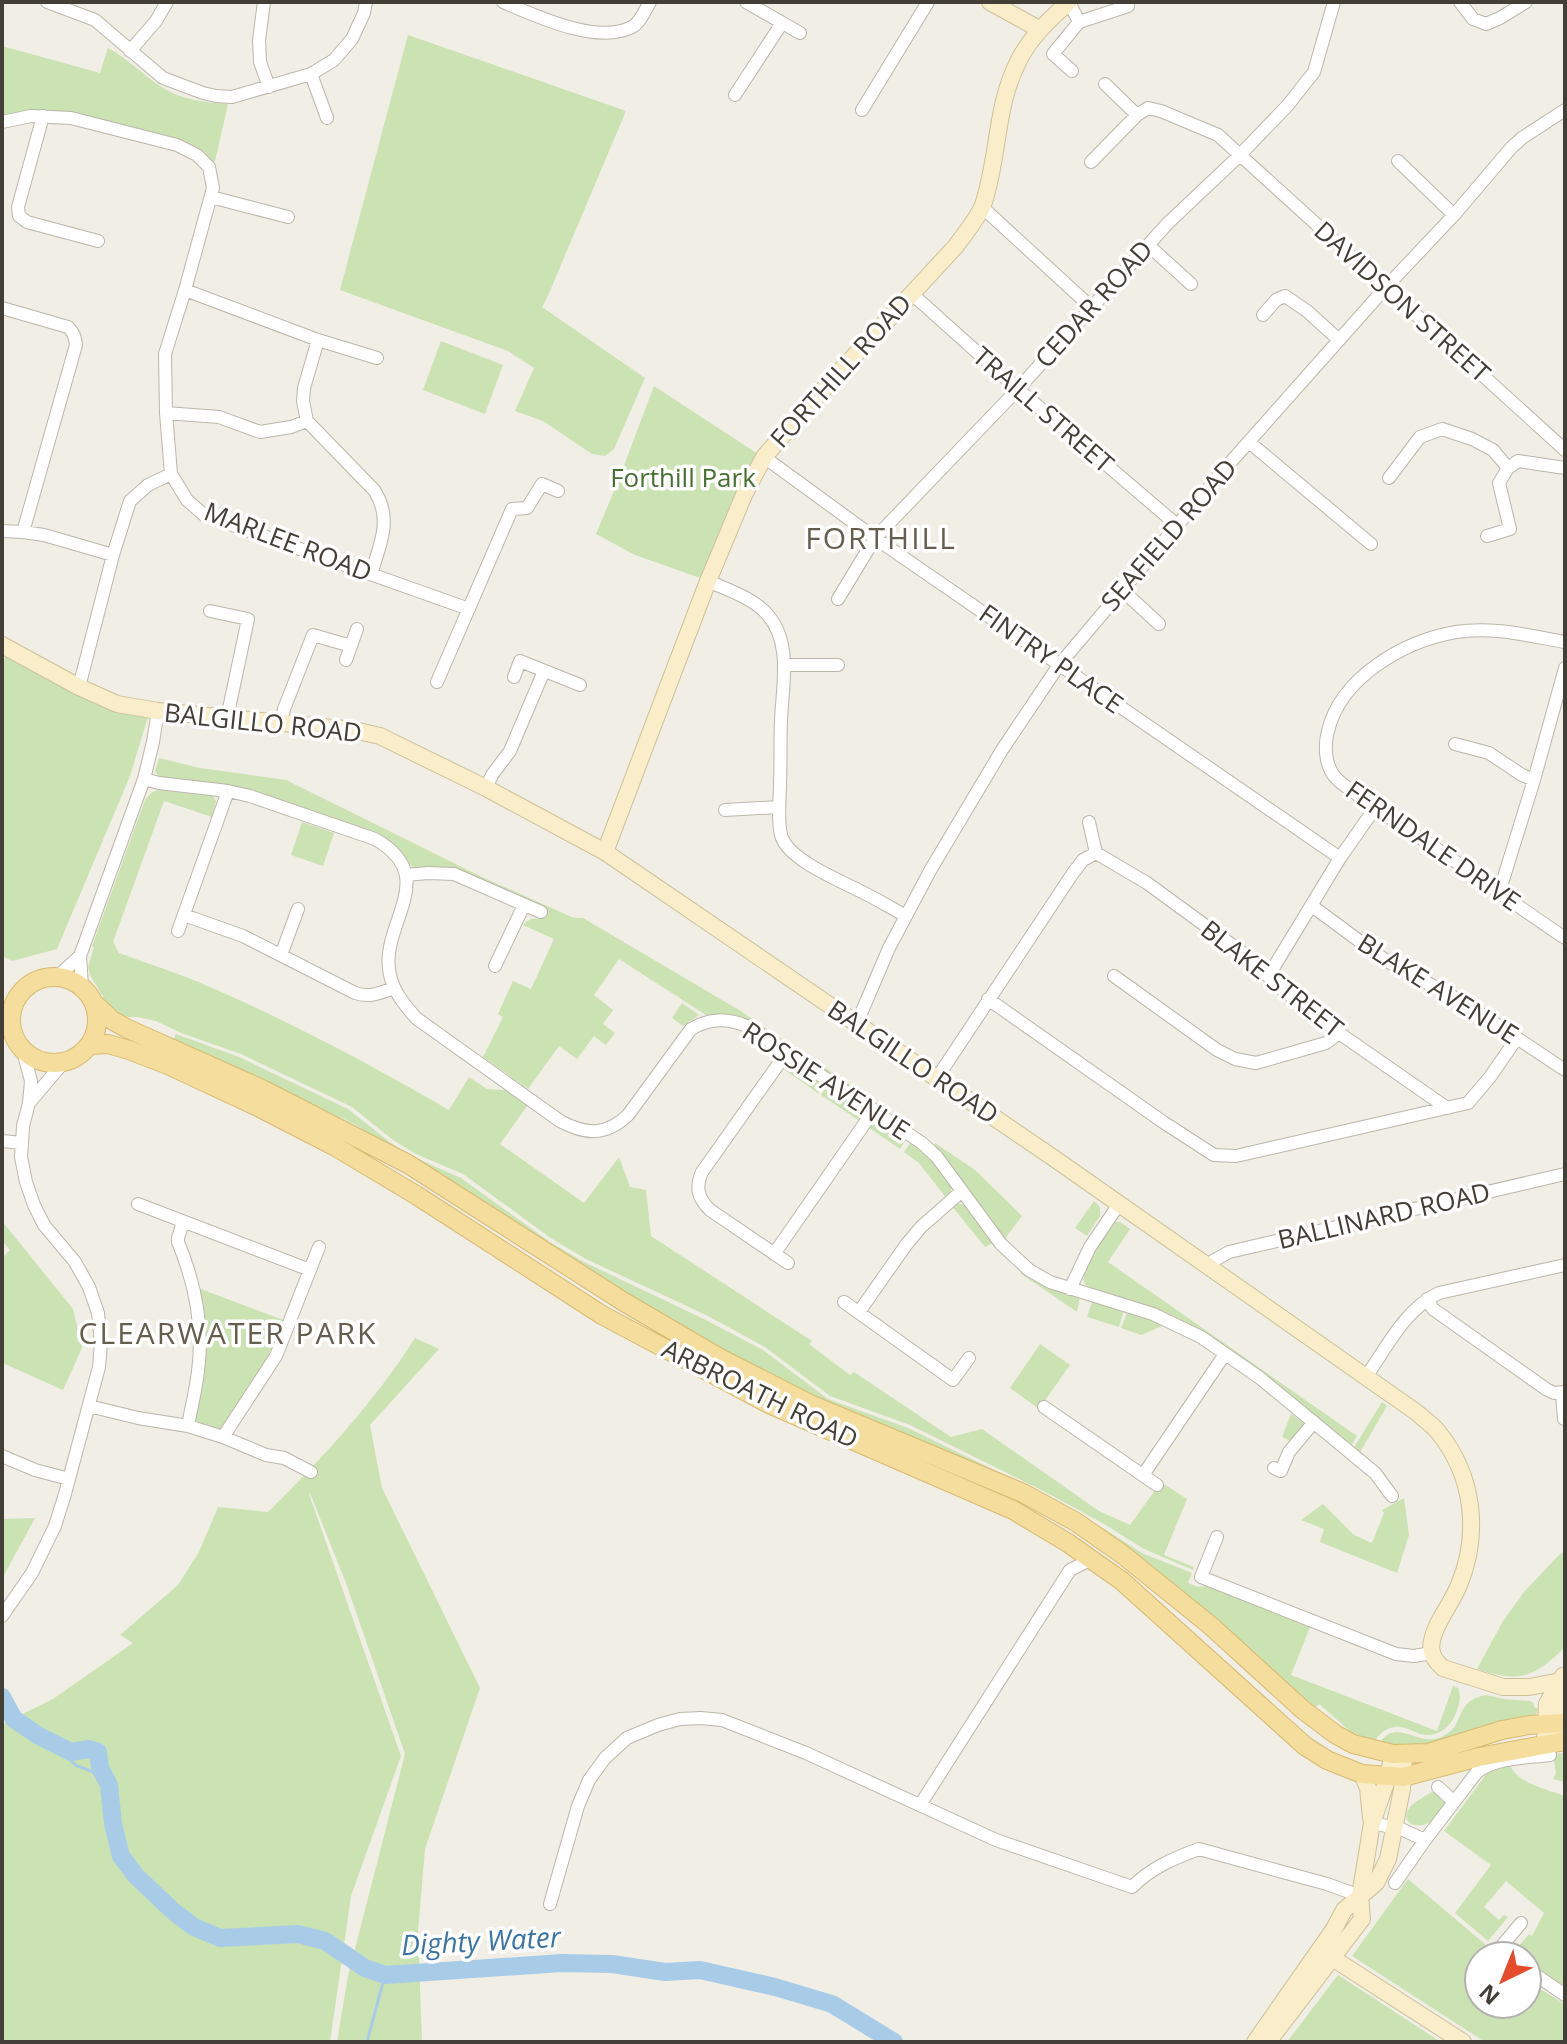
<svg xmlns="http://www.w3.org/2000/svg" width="1567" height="2044" font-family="'Open Sans',sans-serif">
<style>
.green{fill:#cbe2b3}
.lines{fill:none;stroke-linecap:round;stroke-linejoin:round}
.stream{stroke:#a8cce8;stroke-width:3}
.river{stroke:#a8cce8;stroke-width:18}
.street-casing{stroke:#bcb6aa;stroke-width:14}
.secondary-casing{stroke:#ccc19a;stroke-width:18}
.primary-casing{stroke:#d7ba6f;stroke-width:20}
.street{stroke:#fff;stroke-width:12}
.secondary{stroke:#f9eec9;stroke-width:16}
.primary{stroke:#f4dd9d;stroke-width:18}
.labels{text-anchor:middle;stroke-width:7;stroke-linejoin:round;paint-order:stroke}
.street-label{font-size:26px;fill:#433e36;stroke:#fff}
.park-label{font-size:26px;fill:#466f30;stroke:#fff}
.water-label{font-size:28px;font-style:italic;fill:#3b74a4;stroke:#fff}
.quarter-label{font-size:30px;letter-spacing:2px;fill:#655d4e;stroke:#fff}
</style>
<rect width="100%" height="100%" fill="#f1eee6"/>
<path class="green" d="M408 35 626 111 547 298 542 307 645 378 614 449 605 456 592 454 543 421 515 411 534 368 508 351 340 290Z
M2 46 100 73 108 48C127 58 142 74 160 86 179 99 206 103 228 104L215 161 208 166 194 154 102 125 2 119Z
M441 341 503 365 485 414 423 390Z
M654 386 761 456 703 579 635 555 596 534 617 484Z
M6 655 106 708 148 717 130 776 57 949 12 961 2 956V665Z
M159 758 200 768 286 780 482 877 574 918H583L739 1010 879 1104 876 1107 725 1015H706L619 959 594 995 613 1010 603 1024 615 1033 606 1045 594 1036 577 1059 559 1046 528 1089 483 1057 503 1017 498 1014 513 981 531 989 554 939 523 925C528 919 532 918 539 919L543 910 456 869 415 868 406 862 392 844 381 837 165 779 158 776 155 771Z
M157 790 213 796 216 801 212 817 164 801 113 942 119 953C149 964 181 974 210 987 293 1023 371 1065 449 1110L469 1077 487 1089 505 1090 527 1106 500 1144 584 1203 619 1157 630 1187 646 1190 651 1236 812 1341 809 1344 850 1375 854 1372 951 1437 982 1429 1099 1511 1130 1525 1161 1482 1187 1499 1164 1555 1194 1567 1193 1570 1144 1549 1104 1524 1051 1495 910 1425 830 1396 765 1347 706 1315 586 1259 552 1239 463 1174 416 1154 393 1140 352 1107 241 1054 181 1033 156 1021 138 1017H128L119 1013 105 1000 90 975 88 967 94 947 92 946 145 800 151 793Z
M302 822 334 833 323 866 291 855Z
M682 1003 699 1015 683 1026 672 1018Z
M176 1034 239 1057 348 1109 391 1143 414 1157 461 1178 550 1242 584 1262 704 1319 763 1350 828 1399 908 1428 1027 1486 1103 1528 1142 1553 1192 1573 1188 1583 1198 1587 1206 1586 1310 1627 1291 1675 1437 1731 1453 1686 1458 1688C1462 1698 1459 1704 1456 1713 1450 1729 1436 1738 1420 1734 1411 1731 1404 1726 1395 1727 1385 1728 1380 1734 1374 1741L1351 1732 1319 1704 1316 1707 1276 1677 1124 1548 721 1353 390 1149 359 1127 342 1118 286 1095 172 1042Z
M788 1063H794L824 1082 818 1093 782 1068Z
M828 1085 860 1107 864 1118 861 1122 821 1095Z
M875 1122H884L907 1138 900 1149 868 1127Z
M912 1141 936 1164 952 1185 950 1196 947 1199 919 1163 904 1152Z
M935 1143 975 1170 1022 1216 1004 1240 934 1145Z
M1094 1201 1100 1207V1216L1087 1236 1075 1228Z
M957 1203 967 1206 995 1242 985 1247 951 1205Z
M2 1221 73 1309 82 1348 63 1390 5 1364 2 1359V1258L10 1250 2 1241Z
M1115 1222H1120L1130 1229 1108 1262 1357 1436 1351 1446 1214 1340 1094 1292 1095 1289C1091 1287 1086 1287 1084 1282 1080 1271 1107 1231 1115 1222Z
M1023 1271 1080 1296 1077 1312 1020 1273Z
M198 1288 283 1320 261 1372 222 1430 194 1421Z
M1093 1299 1124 1310 1119 1327 1087 1317Z
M1128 1311 1167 1324 1141 1335 1121 1328Z
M415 1338 439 1349 370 1425 382 1488 480 1688 425 1849 418 1931 422 2042H337L348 1976 405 1754 346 1583 310 1493 309 1494 401 1756 351 1896 330 2042H2V1724L53 1699 133 1643 120 1635 178 1585 199 1552 218 1507 268 1512C321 1460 376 1400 415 1338Z
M1040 1344 1070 1365 1039 1409 1010 1388Z
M1382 1402 1387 1406 1359 1454 1353 1449Z
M1291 1414 1305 1424 1291 1441 1282 1437Z
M1404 1498 1409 1535 1397 1573 1320 1542 1324 1529 1301 1520 1323 1504 1354 1535 1372 1543 1384 1513 1382 1510Z
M35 1518 2 1579V1519Z
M1565 1551V1647C1534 1678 1519 1683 1477 1669L1503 1621 1524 1592 1559 1555Z
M1486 1695 1504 1699 1530 1701 1533 1703 1535 1708H1538L1537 1713 1532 1718 1436 1745 1378 1746C1395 1714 1417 1748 1441 1737 1468 1726 1451 1702 1486 1695Z
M1565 1753V1782L1553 1779 1556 1773 1553 1754Z
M1509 1764C1518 1784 1546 1789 1565 1796V1990L1527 1963V1956H1519L1514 1952 1529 1934 1532 1936 1544 1913 1506 1881 1484 1907 1499 1920 1504 1915 1508 1917 1488 1941 1455 1913 1491 1865 1444 1831 1488 1772 1495 1767Z
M1435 1790 1447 1801 1430 1825 1428 1823C1418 1829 1401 1824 1408 1810 1412 1802 1428 1795 1435 1790Z
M1408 1879 1499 1956H1479V2004H1527V1995L1537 1989 1542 1990 1565 2004V2042H1485L1352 1956Z
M1338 1975 1441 2042H1287Z"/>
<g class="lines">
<path class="stream" d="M64 1748C76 1774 81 1763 100 1776 103 1778 106 1782 109 1785
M367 2042 385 1975"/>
<path class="river" d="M2 1697 14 1719 39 1736 71 1752 89 1749 98 1752 100 1768 109 1785 113 1824 121 1856 136 1876 174 1912 194 1927 220 1938 298 1934 325 1941 365 1968 385 1975 562 1963 612 1964 665 1972 700 1970 775 1987 832 2004 894 2042"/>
<g class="street-casing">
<path id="street" d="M47 2 95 20 163 78 203 93 216 96 232 97 311 74 334 60 352 39 364 13 366 2
M264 2 259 40 260 62 269 87
M503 2C536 16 597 45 632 27 640 23 645 10 650 2
M746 2 800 33
M1069 2 1079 22 1053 54 1072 71
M1460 2 1473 19 1486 24 1500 18 1526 2
M1079 22 1128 6
M130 51 156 21 167 2
M311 74 327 118
M1105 84 1137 115
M735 95 782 23
M862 110 928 2
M43 116 18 207 19 216 27 222 98 241
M2 122 31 116 71 118 177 145 197 155 209 167 213 188 185 290 165 354 166 413 171 474 187 500 204 515 469 609
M1398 161 1454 215
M1091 162 1137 115 1148 108 1161 111 1218 135 1565 450
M211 197 288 217
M982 207 1091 307
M1148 245 1191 284
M185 290 318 340 377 358
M911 293 1018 389 1177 525
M2 308 68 327C74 333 75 337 76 345L23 532
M1263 315 1276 300 1285 296 1307 311 1339 340
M318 340 304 388 303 401 307 421 374 490C393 518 380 545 371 574
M166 413 219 417 260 432 291 427 307 421
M1249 442 1371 544
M764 457 875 538 1340 858
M1389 478 1420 437 1442 429 1472 439 1493 450 1508 468
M2 531 23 532 44 535 113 555
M1487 536 1510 529 1499 483 1508 468 1518 461 1565 468
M708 581C728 590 753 598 767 614 793 643 782 687 781 721 780 742 781 762 780 783 780 796 777 826 782 838 791 861 841 881 862 892 877 899 891 908 906 916
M1121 589 1159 624
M838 599 875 538 1018 389 1168 223 1239 156 1288 105 1314 72 1334 2
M210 611 248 619 227 718
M1565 642C1530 636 1492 626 1456 632 1404 641 1341 677 1328 731 1324 746 1325 765 1335 777 1340 783 1348 788 1355 793 1377 810 1401 825 1425 841 1472 872 1518 907 1565 938
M346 660 357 629
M784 665H838
M514 677 520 661 580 685
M437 682 512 509 527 508 542 484 558 491
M79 687 113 555 130 501 148 485 171 474
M281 723 284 709 313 635 351 646
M1455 744 1489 753 1522 775 1534 780
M144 779 159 783 228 791 250 796 375 839C443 878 378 924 390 975 394 993 405 1005 416 1018L560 1121C586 1135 606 1136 628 1115L691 1029C710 1018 726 1018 747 1026L922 1143 937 1157 1001 1244 1029 1270 1050 1282 1153 1314 1201 1337 1260 1378 1375 1473 1392 1496
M486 788 492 775 510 751 544 671
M725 810 779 807
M1089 822 1096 853
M406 875 428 873 454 874 541 912
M1499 893 1534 780 1565 668
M1312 906 1385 960 1461 1001 1565 1070
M184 915 243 936 355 993C369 998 380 993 394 988
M178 931 228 791
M281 955 298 909
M495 966 524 905
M1269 975 1340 858 1375 808
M1114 976 1217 1050 1235 1059 1256 1063 1326 1043 1339 1033
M57 977 80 956
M82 987 80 956 144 779 153 742 158 711
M988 999 1163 1122 1214 1155 1236 1156 1468 1103 1490 1077 1517 1038
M857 1023 889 948 931 869 1002 750 1059 665 1229 464 1387 286 1454 215 1511 148 1522 138 1565 110
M787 1052 702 1172C695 1188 698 1198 710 1210L788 1263
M937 1078 1073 873 1083 860 1096 853 1147 883 1251 959 1279 987 1339 1033 1447 1108
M29 1103 63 1063
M2 1141 22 1143
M138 1204 310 1270
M183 1222 178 1238V1242C195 1283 204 1327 198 1371 196 1390 191 1408 188 1426
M774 1254 874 1110
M1209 1267 1213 1261 1229 1252 1565 1174
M1070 1289 1090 1247 1119 1204
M1427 1299 1433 1309 1546 1389 1554 1393 1565 1392
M844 1302 953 1380 969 1358
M859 1312 906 1245 921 1227 962 1191
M1366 1377C1387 1347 1405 1309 1439 1293L1565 1265
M1562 1394 1564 1419
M89 1406 138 1418 188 1426 223 1437 266 1455 284 1458 311 1472
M1044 1407 1157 1485
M223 1437 276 1356 319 1247
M2 1456 35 1470 69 1479
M1274 1468 1281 1471 1289 1452 1314 1422
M1143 1475 1225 1354
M1217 1537 1201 1577 1396 1654 1414 1656 1432 1653
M2 1616 32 1573 55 1526 65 1494 99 1367 101 1343 98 1313 89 1287 75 1262 44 1225 34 1205 26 1182 21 1157 22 1143 23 1126 29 1103 31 1081 23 1051
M1438 1787 1454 1802
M920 1805 1070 1570 1092 1559
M1372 1823 1401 1829 1425 1840 1477 1772C1496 1757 1527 1758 1550 1755
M1395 1883 1425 1840
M550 1904 578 1806 589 1780 605 1758 627 1738 658 1725 680 1719 701 1718 722 1720 806 1753 996 1840 1132 1887C1151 1868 1174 1858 1199 1849L1327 1884 1360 1896
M1512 1956 1501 1947 1521 1923
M1527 1969 1565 1995"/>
</g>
<g class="secondary-casing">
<path id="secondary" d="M990 2 1039 29
M2 645 79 687 117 704 158 711 354 730 380 736 486 788 605 852 1055 1159 1416 1412C1424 1419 1433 1425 1439 1433 1474 1477 1480 1534 1459 1585 1452 1603 1435 1623 1432 1641 1429 1653 1435 1661 1443 1668L1503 1687H1529L1561 1681
M605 852 708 581 744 495 764 457 809 405 956 246C965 233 977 220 983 205 999 158 995 107 1018 62 1030 37 1049 20 1069 2
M1558 1742 1560 1687
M1545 1743 1547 1704 1563 1676
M1362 1774 1368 1788 1371 1818
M1323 1952 1463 2042
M1271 2038 1362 1919 1360 1896 1372 1823 1388 1777 1393 1754
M1255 2042 1334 1929 1344 1910 1376 1883 1388 1859 1402 1789 1404 1755"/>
</g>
<g class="primary-casing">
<path id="primary" d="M11 1020a43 43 0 1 1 86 0a43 43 0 1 1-86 0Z
M95 1004 112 1020 126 1028 262 1089 408 1164 624 1302 718 1357 810 1404 1023 1493 1076 1522 1122 1554 1211 1626 1302 1709 1335 1734 1353 1744 1393 1754 1428 1753 1502 1730 1529 1725 1565 1723
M90 1045 108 1044 129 1050 168 1065 260 1108 334 1146 416 1195 602 1315 769 1404 1013 1510 1068 1543 1122 1581 1305 1746 1327 1760 1362 1774 1403 1777 1479 1757 1565 1741"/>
</g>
<use href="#street" class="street"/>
<use href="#secondary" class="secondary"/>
<use href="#primary" class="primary"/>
</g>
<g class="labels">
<g class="street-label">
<text transform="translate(1402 302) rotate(42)" y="9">DAVIDSON STREET</text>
<text transform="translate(1094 304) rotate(-48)" y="9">CEDAR ROAD</text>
<text transform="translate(841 371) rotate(-48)" y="9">FORTHILL ROAD</text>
<text transform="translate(1043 410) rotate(41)" y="9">TRAILL STREET</text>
<text transform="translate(1169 535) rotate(-49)" y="9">SEAFIELD ROAD</text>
<text transform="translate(288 542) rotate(21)" y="9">MARLEE ROAD</text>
<text transform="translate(1051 659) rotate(35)" y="9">FINTRY PLACE</text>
<text transform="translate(263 723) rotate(6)" y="9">BALGILLO ROAD</text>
<text transform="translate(1433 846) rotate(35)" y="9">FERNDALE DRIVE</text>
<text transform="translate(1272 979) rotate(38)" y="9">BLAKE STREET</text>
<text transform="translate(1438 989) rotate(32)" y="9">BLAKE AVENUE</text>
<text transform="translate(913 1062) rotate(34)" y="9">BALGILLO ROAD</text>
<text transform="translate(826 1081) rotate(33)" y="9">ROSSIE AVENUE</text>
<text transform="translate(1384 1216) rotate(-13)" y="9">BALLINARD ROAD</text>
<text transform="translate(760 1394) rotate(26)" y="9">ARBROATH ROAD</text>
</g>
<g class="park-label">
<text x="683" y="487">Forthill Park</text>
</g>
<g class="water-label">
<text transform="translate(481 1941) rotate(-3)" y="10">Dighty Water</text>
</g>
<g class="quarter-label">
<text x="881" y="549">FORTHILL</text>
<text x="228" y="1344">CLEARWATER PARK</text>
</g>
</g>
<rect width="1567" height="2044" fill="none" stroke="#433e36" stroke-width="8"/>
<g transform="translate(1503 1980) rotate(223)"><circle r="38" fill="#ffffff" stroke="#b4b2af" stroke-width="2"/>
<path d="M0-6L14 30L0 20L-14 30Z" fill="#e44c2b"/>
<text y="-12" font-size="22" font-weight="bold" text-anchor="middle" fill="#433e36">N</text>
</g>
</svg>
